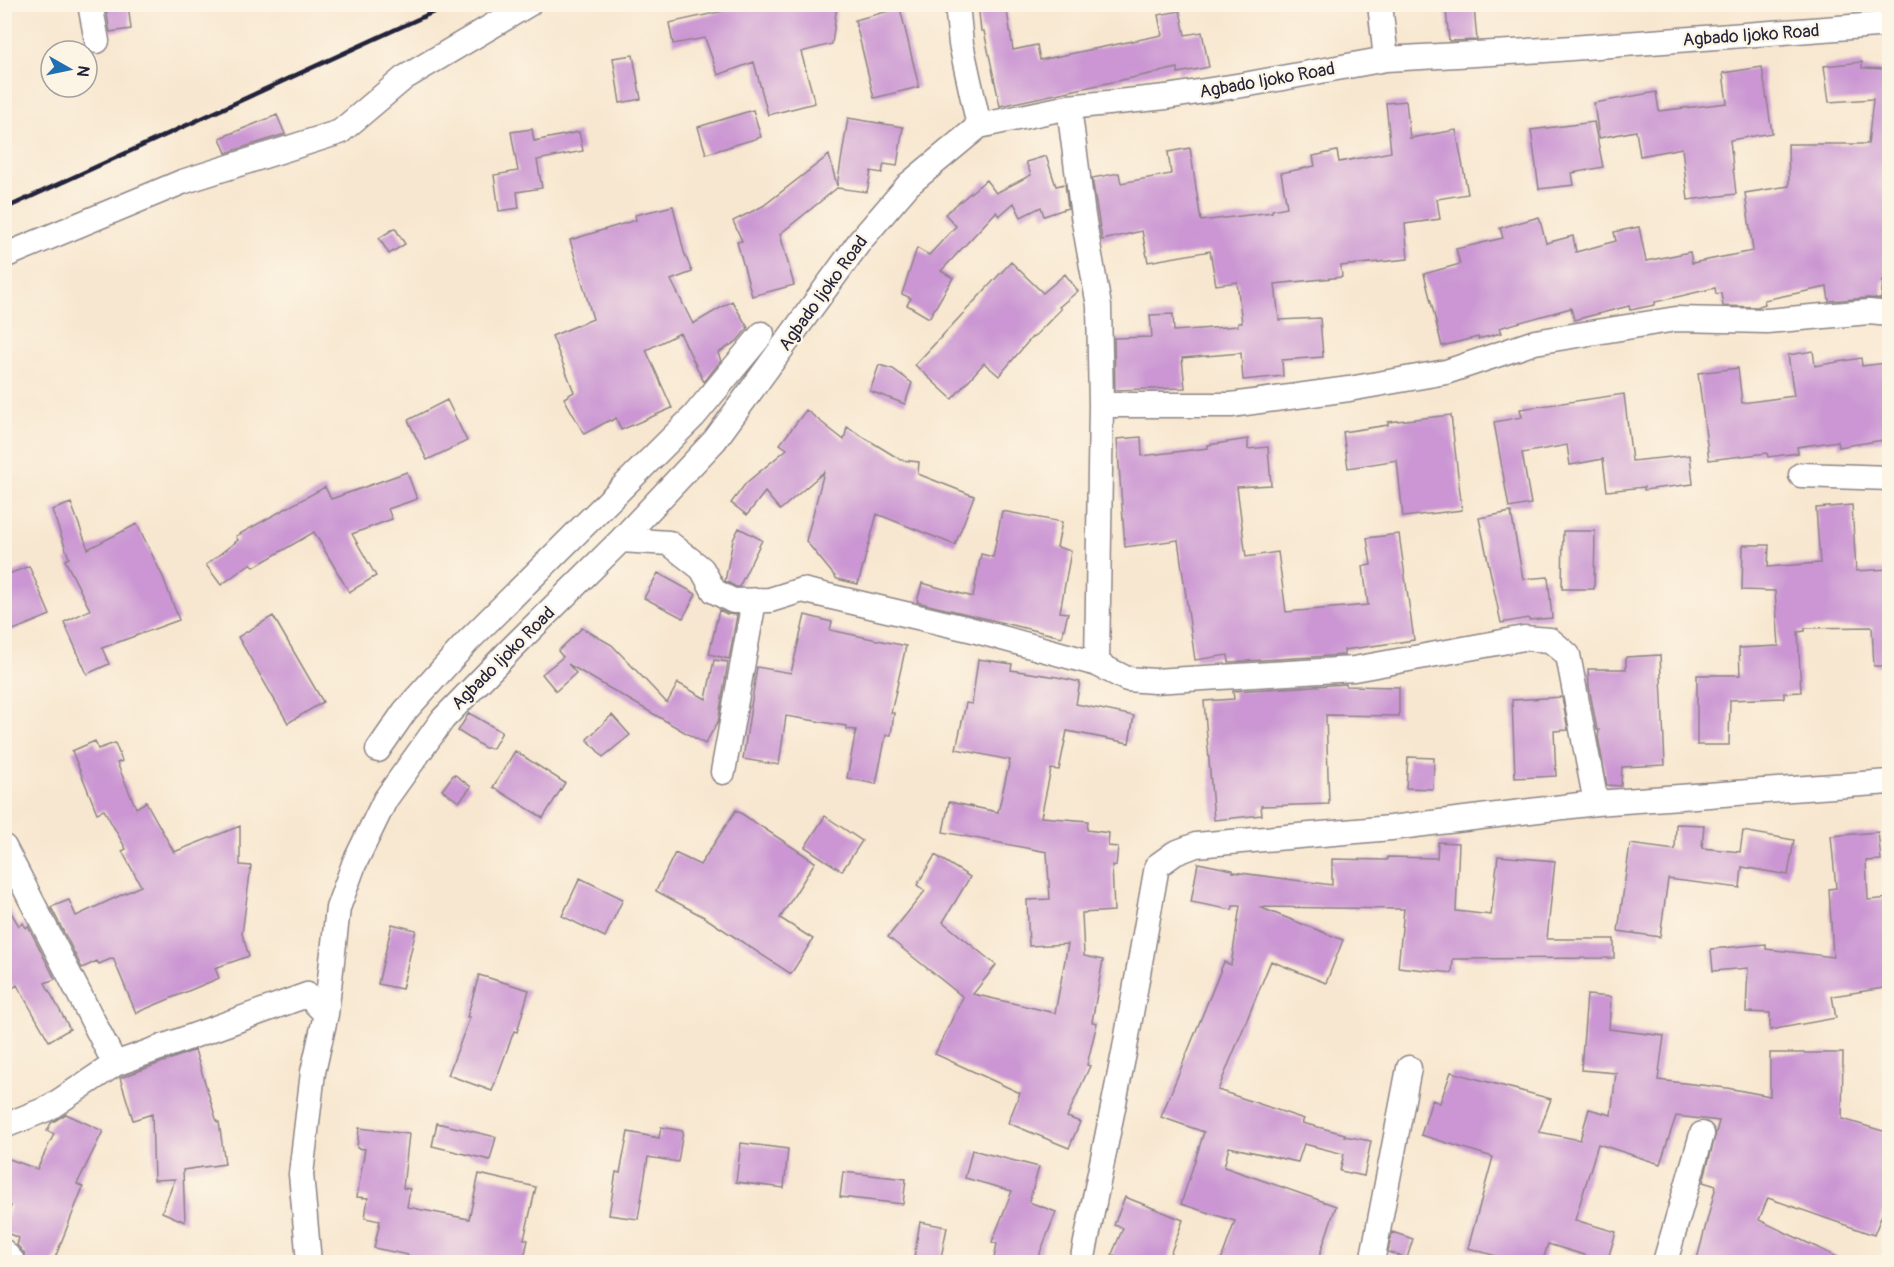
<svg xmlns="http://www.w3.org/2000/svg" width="1894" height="1267" font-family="Pangolin,sans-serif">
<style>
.building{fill:#cb96d3}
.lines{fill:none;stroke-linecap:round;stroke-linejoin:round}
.street-casing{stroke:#8d8486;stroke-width:27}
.street{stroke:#fff;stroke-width:24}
.rail{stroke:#22223b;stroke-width:4.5}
.labels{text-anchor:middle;stroke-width:5;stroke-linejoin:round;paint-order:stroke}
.street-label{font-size:18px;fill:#22223b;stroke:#fcf5e5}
</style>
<rect width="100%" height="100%" fill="#fcf5e5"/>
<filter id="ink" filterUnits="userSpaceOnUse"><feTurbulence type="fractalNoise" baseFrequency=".0167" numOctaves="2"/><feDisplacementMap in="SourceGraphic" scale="12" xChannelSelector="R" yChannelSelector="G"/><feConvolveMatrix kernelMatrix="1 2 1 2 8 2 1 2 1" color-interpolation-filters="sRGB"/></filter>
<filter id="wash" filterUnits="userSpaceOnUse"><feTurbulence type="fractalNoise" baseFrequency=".008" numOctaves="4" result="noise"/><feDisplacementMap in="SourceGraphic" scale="24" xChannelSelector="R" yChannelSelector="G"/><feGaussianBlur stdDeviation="1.35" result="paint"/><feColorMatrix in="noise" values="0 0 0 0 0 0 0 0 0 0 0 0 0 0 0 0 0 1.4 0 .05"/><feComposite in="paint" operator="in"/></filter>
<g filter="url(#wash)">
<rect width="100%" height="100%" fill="#f8e7d0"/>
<g id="blocks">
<path class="building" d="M105 4H128L131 29 110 32Z
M741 4H837L832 44 801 52 815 103 768 115 754 62 718 75 705 38 673 44 669 23 742 7Z
M978 4H1006L1013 50 1037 45 1040 60 1162 35 1158 15 1180 11 1185 35 1202 32 1209 67 1178 73V68L1000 106 984 31H981Z
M1474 7 1477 40 1449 41 1446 10Z
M900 8 919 87 874 98 855 20Z
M633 55 641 99 620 103 613 58Z
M1862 62V68L1890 69V281L1883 280 1881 299 1868 298 1829 301 1827 287 1764 300 1765 304 1757 307 1723 306 1721 293 1716 294 1715 288 1655 302V305L1630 310 1629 306 1574 320 1571 308 1499 328 1501 333 1478 339V337L1442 346 1424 274 1460 264 1456 249 1503 238 1500 228 1539 217 1546 243 1573 236 1576 252 1616 241 1614 232 1639 227 1646 261 1690 252 1692 263 1753 251 1745 193 1789 186 1788 144H1868L1873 99 1829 102 1824 66Z
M1762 67 1772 133 1730 140 1736 194 1688 200 1682 148 1640 156 1636 131 1599 138 1594 103 1656 92 1659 111 1727 103 1723 73Z
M1406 101 1410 138 1456 130 1468 194 1437 199 1440 219 1405 224 1408 259 1341 266 1342 277 1275 284 1279 320 1320 318 1323 357 1282 360 1283 376 1243 380 1241 353 1182 358 1185 388 1115 390 1114 338 1152 337 1150 315 1173 314 1174 331 1238 326V323H1242L1237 282 1216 285 1210 251 1148 262 1142 231 1102 240 1092 178 1119 173 1121 183 1171 174 1168 152 1190 148 1201 221 1272 212V210L1287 207 1281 173 1315 166 1313 156 1337 151 1339 162 1391 152 1386 103Z
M753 110 761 137 706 154 698 127Z
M277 115 285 134 226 153 220 138Z
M848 118 903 127 897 166 884 164 882 173 871 171 867 192 837 188 780 234 794 285 752 296 737 242 742 241 733 221 763 206 829 155 837 186Z
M1594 122 1603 167 1572 173 1574 185 1539 189 1531 130Z
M532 129 534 141 579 132 583 151 537 160 542 188 517 192 519 208 499 211 494 175 518 171 511 132Z
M1046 156 1056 186 1065 184 1068 208 1044 216 1041 207 1021 217 1014 203 999 216 996 212 941 271 953 278 929 318 907 305 911 298 902 294 917 248 929 255 956 226 945 214 986 180 996 193 1031 175 1026 162Z
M673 206 684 252 692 272 671 280 693 324 732 301 748 328 737 341 718 353 721 361 704 382 680 333 646 350 672 408 621 430 616 418 611 421 610 420 584 434 564 398 574 392 552 336 593 319 570 240 636 220 635 215Z
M395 228 405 244 389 254 379 238Z
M1011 262 1043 293 1065 274 1078 291 1059 307 1061 309 1033 338 1032 337 999 376 984 363 952 399 915 365Z
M1813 351 1815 366 1861 358 1862 366 1886 363 1890 388V439L1839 447 1838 441 1797 447 1798 453 1768 457 1767 453 1709 460 1698 373 1738 368 1742 403 1794 396 1788 355Z
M879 365 893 369 912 383 905 404 870 391Z
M1624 394 1632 461 1690 455 1693 484 1644 490V487L1607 491 1603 459 1570 465 1567 445 1522 453 1531 504 1509 508 1494 422 1522 417 1520 409Z
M447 400 467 441 427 460 408 420Z
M806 410 844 440 847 427 901 460 919 462 918 474 974 496 955 545 877 514 858 584 837 579 806 541 824 472 780 510 765 492 747 515 731 503 746 483 787 449 780 444Z
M1451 415 1462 510 1403 517 1397 460 1348 468 1343 432 1388 425V422Z
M1141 437 1142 456 1208 448V445L1248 439V449L1268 447 1271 485 1237 487 1246 557 1278 552 1286 612 1368 605 1363 566 1371 565 1367 538 1399 534 1414 640 1344 650V655L1229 662 1228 655 1195 660 1178 540 1125 547 1117 439Z
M407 472 417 499 388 509 392 519 352 534 376 576 349 592 314 532 254 567 251 563 221 585 206 565 238 540 236 536 325 487 331 499Z
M71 503 88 549 137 524 163 577 179 620 102 648 109 664 87 674 64 622 90 610 65 560 69 558 52 510Z
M1852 505 1856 571 1890 569V666H1874L1872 627 1805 628V631L1798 632 1801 692 1784 693V698L1730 700 1729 745H1697V675H1740L1739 648 1779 646 1775 591 1742 590 1743 545H1769L1768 567 1820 563 1816 508Z
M1002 511 1062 522 1057 547 1071 551 1060 612 1068 613 1062 637 917 602 922 583 973 597 981 554 993 557Z
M1511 512 1523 579 1548 577 1552 618 1529 620 1528 618 1501 623 1479 518Z
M739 528 762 540 739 587H736L725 581 733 540Z
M1563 531H1595L1594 589H1562Z
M29 566 50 615 4 634V576Z
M658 573 696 594 683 618 644 598Z
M719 610 727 614 737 615 729 659 709 654Z
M805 615 832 622 830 630 906 646 891 713H894L891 735H886L876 784 847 778 856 730 846 729V726L786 716 779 765 743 759 757 667 791 673Z
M273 616 323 702 288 723 238 637Z
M582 628 612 645 667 703 678 683 706 699 714 660 728 662 718 722 705 744 568 664 576 673 556 691 542 674 563 657 558 651Z
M1660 655 1665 765 1622 767 1621 786 1607 785 1598 737 1599 730H1597L1589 687 1588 669H1626V657Z
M978 659 1012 664 1011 670 1057 677 1080 682 1076 704 1134 716 1129 743 1067 731 1059 770 1051 769 1041 817 1088 821 1087 830 1109 833 1108 846 1118 847 1116 866 1112 865 1114 911 1082 913 1084 956 1103 960 1092 1022 1097 1023 1087 1065 1090 1066 1067 1117 1080 1122 1069 1148 1008 1123 1020 1093 935 1054 963 997 888 937 925 891 917 885 935 855 970 877 943 922 996 965 973 994 1055 1013 1068 944 1029 946 1027 900 1050 899 1047 852 943 832 949 802 998 812 1010 760 956 749 966 703 972 704Z
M1346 684V686L1399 687V716L1326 715 1329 804 1261 806 1262 815 1214 820 1204 701 1234 699 1233 691Z
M1562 697 1568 730 1554 731 1556 776 1515 778 1512 700Z
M469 713 502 732 493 748H485L458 731Z
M612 715 630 735 603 757 587 739Z
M95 741 98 749 115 743 122 761 117 763 136 808 146 802 174 852 240 826V865L251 866 242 934 249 956 215 968 219 978 136 1013 113 958 99 964 97 961 82 968 51 907 69 900 76 916 141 886 122 851 126 849 104 810 97 813 72 751Z
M515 751 565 783 543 818 493 787Z
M1408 757 1434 758 1433 789 1406 788Z
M454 774 471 787 459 802 442 790Z
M736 810 815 862 780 918 813 939 791 974 704 917 656 891 675 853 700 865Z
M825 816 862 841 842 871 805 847Z
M1676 824 1704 825 1702 848 1740 852 1743 831 1794 840 1788 875 1742 867 1740 888 1668 879 1660 937 1618 931 1630 844 1675 850Z
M1878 832 1881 860 1866 861 1868 900 1890 898V987L1832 996 1836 1018 1770 1030V1013L1746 1012 1748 968 1713 971 1711 949 1766 944V949L1833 957 1829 889 1836 888 1831 836Z
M1438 842 1459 843 1456 911 1491 915 1498 856 1555 861 1547 939H1614V958L1453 959 1452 973 1398 967 1404 909 1259 907 1343 940 1326 983 1271 961 1218 1090 1304 1119 1302 1123 1345 1134 1344 1136 1371 1141 1364 1176 1340 1171 1344 1154 1304 1144 1298 1162 1229 1147 1224 1167 1336 1206 1317 1263H1220L1235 1221 1181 1204 1204 1132 1161 1117 1224 962 1231 965 1240 906H1233L1232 910 1191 902 1198 863 1233 870V872L1332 885V859L1387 860V857L1437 858Z
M580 878 623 899 605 937 562 916Z
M4 901 19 926 23 923 26 928 28 926 55 979 45 983 70 1029 49 1041 17 985 13 988 4 974Z
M392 924 416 930 402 989 378 984Z
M479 975 529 990 517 1032 514 1031 492 1091 448 1075 470 1017H467Z
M1587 995 1611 997 1609 1029 1664 1036 1658 1080 1727 1088 1770 1096V1053H1843L1842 1119 1890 1133V1199L1885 1213 1883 1212 1874 1235 1768 1198 1759 1220 1850 1263H1696L1716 1186 1703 1182 1719 1121 1676 1116 1660 1164 1598 1144 1575 1220 1616 1232 1607 1262 1548 1244 1542 1263H1521L1468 1248 1493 1157 1421 1135 1432 1100 1440 1103 1451 1072 1551 1099 1539 1132 1580 1140 1589 1109 1611 1115 1616 1073 1581 1070Z
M195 1050 217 1122H219L225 1164 183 1170 185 1222 162 1212 175 1179 154 1180 152 1114 133 1120 120 1078Z
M66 1114 103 1131 77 1184 83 1187 53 1263H27L24 1253 17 1245 19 1238 4 1232V1224L11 1206 4 1203V1157L37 1169 54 1134 47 1131 51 1123Z
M437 1123 496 1137 490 1160 432 1146Z
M661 1127 683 1131 678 1162 648 1157 638 1219 609 1215 616 1172 620 1173 628 1132 659 1138Z
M359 1128 409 1134 403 1188 410 1189 407 1207 469 1219 479 1174 536 1187 524 1239 528 1240 523 1263H406L408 1255 374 1248 380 1221 365 1218 368 1198 357 1197 365 1149 357 1148Z
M741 1143 788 1149 784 1188 736 1182Z
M972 1150 1039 1167 1029 1202 1056 1212 1036 1263H993L997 1244 992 1242 1012 1191 965 1178Z
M843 1172 906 1179 903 1204 840 1197Z
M1125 1197 1183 1220 1167 1263H1134L1112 1254 1123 1228 1114 1225Z
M920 1222 947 1227 940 1263H913Z
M1392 1232 1413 1239 1407 1258 1388 1252Z"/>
</g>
</g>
<g filter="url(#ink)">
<use href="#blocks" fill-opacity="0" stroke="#8d8486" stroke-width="1.5"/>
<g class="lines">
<g class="street-casing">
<path id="street" d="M90 4 97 41
M957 4 961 44 979 126
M1380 4 1386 59
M1069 107 1083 216 1099 306 1101 405 1097 664
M4 256 182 182 340 132 404 78 529 4
M1101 405H1231L1349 389 1446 372 1535 342 1676 319 1767 321 1869 312 1890 314
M1801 475 1890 478
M621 540 669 543 702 569 714 591 733 601 770 600 802 590 969 629 1097 664 1127 679 1154 681 1354 669 1524 638 1550 640 1568 655 1596 803
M378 750 405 711 468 641 694 416 762 334
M723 772 754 601
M4 847 115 1064
M4 1126 49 1108 115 1064 307 995 326 1014
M4 1252 13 1262
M309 1262 301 1174 313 1072 326 1014 338 908 354 864 385 800 443 719 511 649 621 540 715 440 860 241 909 184 979 126 1069 107 1166 97 1249 84 1386 59 1545 50 1890 24
M1082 1262 1124 1053 1157 866 1175 853 1196 845 1391 828 1596 803 1890 782
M1372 1262 1409 1068
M1665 1262 1702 1134"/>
</g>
<use href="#street" class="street"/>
<path class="rail" d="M4 209 451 4"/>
</g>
</g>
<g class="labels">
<g class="street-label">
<text transform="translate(1751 35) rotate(-4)" y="6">Agbado Ijoko Road</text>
<text transform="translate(1267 80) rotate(-10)" y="6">Agbado Ijoko Road</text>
<text transform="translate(823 293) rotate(-54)" y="6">Agbado Ijoko Road</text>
<text transform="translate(503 658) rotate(-45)" y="6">Agbado Ijoko Road</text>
</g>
</g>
<rect width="1894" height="1267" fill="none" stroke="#fcf5e5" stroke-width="24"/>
<g transform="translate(69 69) rotate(99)"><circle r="28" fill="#fcf5e5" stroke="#a5a1a1" stroke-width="1.5"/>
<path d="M0-4.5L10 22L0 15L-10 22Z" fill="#1f6fb2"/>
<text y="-9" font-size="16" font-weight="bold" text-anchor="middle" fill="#22223b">N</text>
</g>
</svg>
